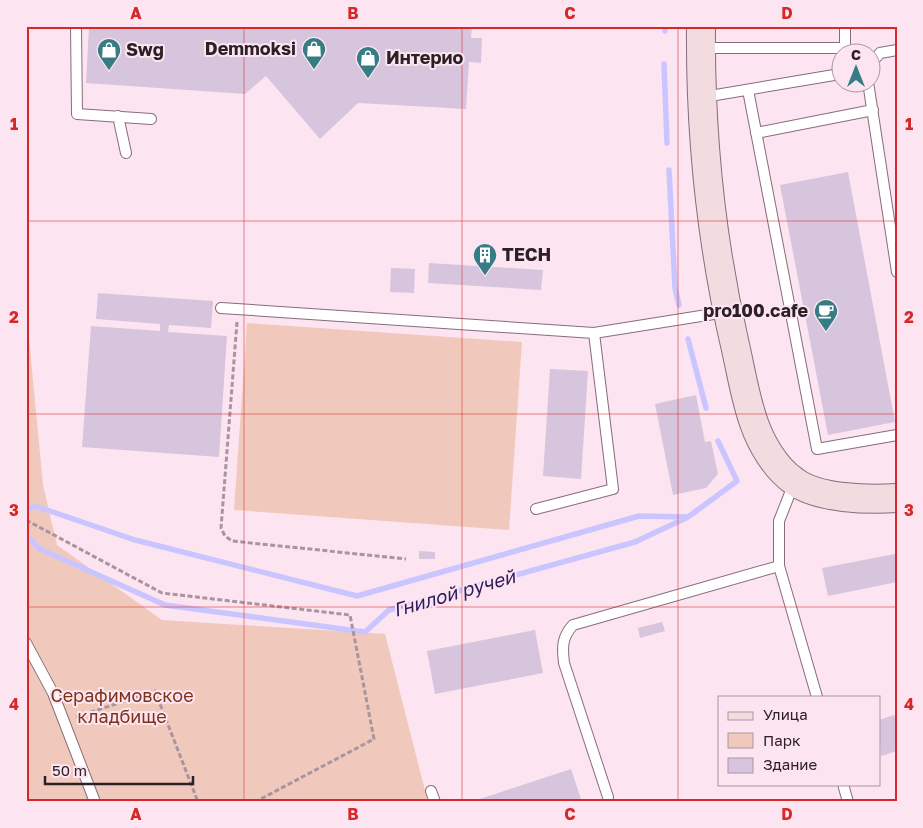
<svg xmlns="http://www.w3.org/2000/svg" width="923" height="828" font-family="'Golos Text',sans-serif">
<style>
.green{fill:#f1c9bc}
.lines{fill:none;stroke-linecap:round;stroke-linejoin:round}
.stream{stroke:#cbc5ff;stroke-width:5.5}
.building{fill:#d7c5de}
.lane-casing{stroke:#876c7b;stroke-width:12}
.secondary-casing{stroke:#876c7b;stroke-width:30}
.path{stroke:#a9959f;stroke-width:3;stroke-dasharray:5 2.5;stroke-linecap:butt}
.lane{stroke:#fff;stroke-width:10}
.secondary{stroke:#f3dcdf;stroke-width:28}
.grid{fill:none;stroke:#d62828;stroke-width:1;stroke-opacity:0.55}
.labels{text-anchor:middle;stroke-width:4;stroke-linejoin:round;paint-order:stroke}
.poi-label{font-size:18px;font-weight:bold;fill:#2b2026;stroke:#fde4f1;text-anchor:start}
.park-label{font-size:18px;fill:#7d3317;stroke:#fde4f1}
.water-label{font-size:19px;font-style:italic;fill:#2c1b5c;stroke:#fde4f1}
.neatline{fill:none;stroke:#d62828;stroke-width:2}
.grid-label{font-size:16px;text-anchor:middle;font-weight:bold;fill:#d62828}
</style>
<rect width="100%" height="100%" fill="#fde4f1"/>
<path class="green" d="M26 307 43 485 57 545 162 620 385 634 428 802H26Z
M247 323 522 342 509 530 234 510Z"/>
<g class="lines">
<path class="stream" d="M665 31V26
M664 64 667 143
M669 170 675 288 679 305
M688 339 706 408
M30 509 35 506 135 540 357 596 639 516 686 517
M26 535 40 549 165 605 365 632 389 610 635 542 688 517 737 481 718 441"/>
</g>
<path class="building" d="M89 26H472L471 38H482L481 63 469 62 466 109 358 103 320 139 266 76 245 94 86 83Z
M848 172 895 422 828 435 780 185Z
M429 263 543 270 541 290 428 283Z
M391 268 415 269 414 293 390 292Z
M98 293 213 301 211 328 169 325 168 332 227 336 219 457 82 447 91 326 160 331V324L96 319Z
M550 369 588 371 581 479 543 476Z
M696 395 705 442 711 441 718 474 706 488 673 495 655 404Z
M419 551 435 552V559H419Z
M895 554 897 582 828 596 822 568Z
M662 622 665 631 640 638 638 628Z
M535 630 543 673 435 694 427 651Z
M894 715 897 723V751L881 756 879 720Z
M571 769 582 802H474V801Z"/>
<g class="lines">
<g class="lane-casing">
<path id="lane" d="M76 26 77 114 151 119
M702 48H845V26
M870 65 880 53 897 50
M868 82 897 272
M748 90 817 449 897 435
M704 97 840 74
M118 116 126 153
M756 133 873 110
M221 308 594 333 726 312
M794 483 779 521V566L817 697
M536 509 613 489 594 333
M26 643 53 693 95 802
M843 784 848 802
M431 791 435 802
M608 797 564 663C562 647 562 637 573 625L779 566"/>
</g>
<g class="secondary-casing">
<path id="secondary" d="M701 26C700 133 711 241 735 345 741 371 745 398 754 423 761 443 775 468 794 481 817 499 869 500 897 498"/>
</g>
<path class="path" d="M237 322 221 528 225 536 232 541 406 559
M26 520 162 593 350 615 374 739 255 802
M76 717 155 691 198 802"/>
<use href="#lane" class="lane"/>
<use href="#secondary" class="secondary"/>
</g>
<path class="grid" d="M244 26V802M462 26V802M678 26V802M26 221H897M26 414H897M26 607H897"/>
<defs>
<g id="shop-pin" transform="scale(1.25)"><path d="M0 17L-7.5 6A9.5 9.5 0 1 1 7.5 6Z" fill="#357c85" stroke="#fde4f1"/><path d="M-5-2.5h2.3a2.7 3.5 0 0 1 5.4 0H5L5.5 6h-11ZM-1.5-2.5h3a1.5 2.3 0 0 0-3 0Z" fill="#fff"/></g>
<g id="building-pin" transform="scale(1.25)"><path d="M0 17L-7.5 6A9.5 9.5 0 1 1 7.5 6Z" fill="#357c85" stroke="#fde4f1"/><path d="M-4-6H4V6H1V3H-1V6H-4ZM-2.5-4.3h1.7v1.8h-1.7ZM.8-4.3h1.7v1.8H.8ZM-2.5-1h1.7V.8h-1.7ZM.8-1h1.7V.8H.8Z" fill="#fff"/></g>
<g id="cafe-pin" transform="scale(1.25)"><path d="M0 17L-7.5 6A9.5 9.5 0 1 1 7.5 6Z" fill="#357c85" stroke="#fde4f1"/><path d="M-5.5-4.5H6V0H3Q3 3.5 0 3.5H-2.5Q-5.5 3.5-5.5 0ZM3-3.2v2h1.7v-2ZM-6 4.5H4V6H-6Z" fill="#fff"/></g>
</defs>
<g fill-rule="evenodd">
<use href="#shop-pin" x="314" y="49"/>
<use href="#shop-pin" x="109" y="50"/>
<use href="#shop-pin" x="368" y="58"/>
<use href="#building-pin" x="485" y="255"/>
<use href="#cafe-pin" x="826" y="311"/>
</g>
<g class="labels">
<g class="poi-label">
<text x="296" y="55" text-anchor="end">Demmoksi</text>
<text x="126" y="56">Swg</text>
<text x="386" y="64">Интерио</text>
<text x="502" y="261">TECH</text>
<text x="808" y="317" text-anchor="end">pro100.cafe</text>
</g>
<g class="park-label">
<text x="122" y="702">Серафимовское<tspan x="122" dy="21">кладбище</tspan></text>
</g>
<g class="water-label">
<text transform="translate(454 593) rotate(-16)" y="7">Гнилой ручей</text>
</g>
</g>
<rect width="923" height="828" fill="none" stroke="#fde4f1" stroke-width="55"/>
<rect x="718" y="696" width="162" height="90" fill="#fde4f1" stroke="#a996a0"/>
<rect x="728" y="712" width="25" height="8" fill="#f3dcdf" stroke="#a996a0"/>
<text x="763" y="720" font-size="15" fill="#2b2026">Улица</text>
<rect x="728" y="733" width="25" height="15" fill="#f1c9bc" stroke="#a996a0"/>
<text x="763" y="746" font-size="15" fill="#2b2026">Парк</text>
<rect x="728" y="758" width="25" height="15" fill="#d7c5de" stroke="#a996a0"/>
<text x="763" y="770" font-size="15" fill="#2b2026">Здание</text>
<g transform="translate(856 68)"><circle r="24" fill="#fde4f1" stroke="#a996a0"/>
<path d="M0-4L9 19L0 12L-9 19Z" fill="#357c85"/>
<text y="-8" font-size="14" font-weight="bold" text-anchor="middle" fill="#2b2026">С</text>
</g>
<path d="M45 776v8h148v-8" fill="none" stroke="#2b2026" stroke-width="2.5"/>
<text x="52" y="776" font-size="15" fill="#2b2026" stroke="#fde4f1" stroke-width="4" paint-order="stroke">50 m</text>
<rect x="28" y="28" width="868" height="772" class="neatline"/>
<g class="grid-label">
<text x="136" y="19">A</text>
<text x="353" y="19">B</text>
<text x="570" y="19">C</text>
<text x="787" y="19">D</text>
<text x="14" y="130">1</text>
<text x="909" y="130">1</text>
<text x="14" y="323">2</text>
<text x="909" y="323">2</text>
<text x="14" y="516">3</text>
<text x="909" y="516">3</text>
<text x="14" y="710">4</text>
<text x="909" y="710">4</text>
<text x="136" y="820">A</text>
<text x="353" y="820">B</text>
<text x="570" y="820">C</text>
<text x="787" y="820">D</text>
</g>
</svg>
